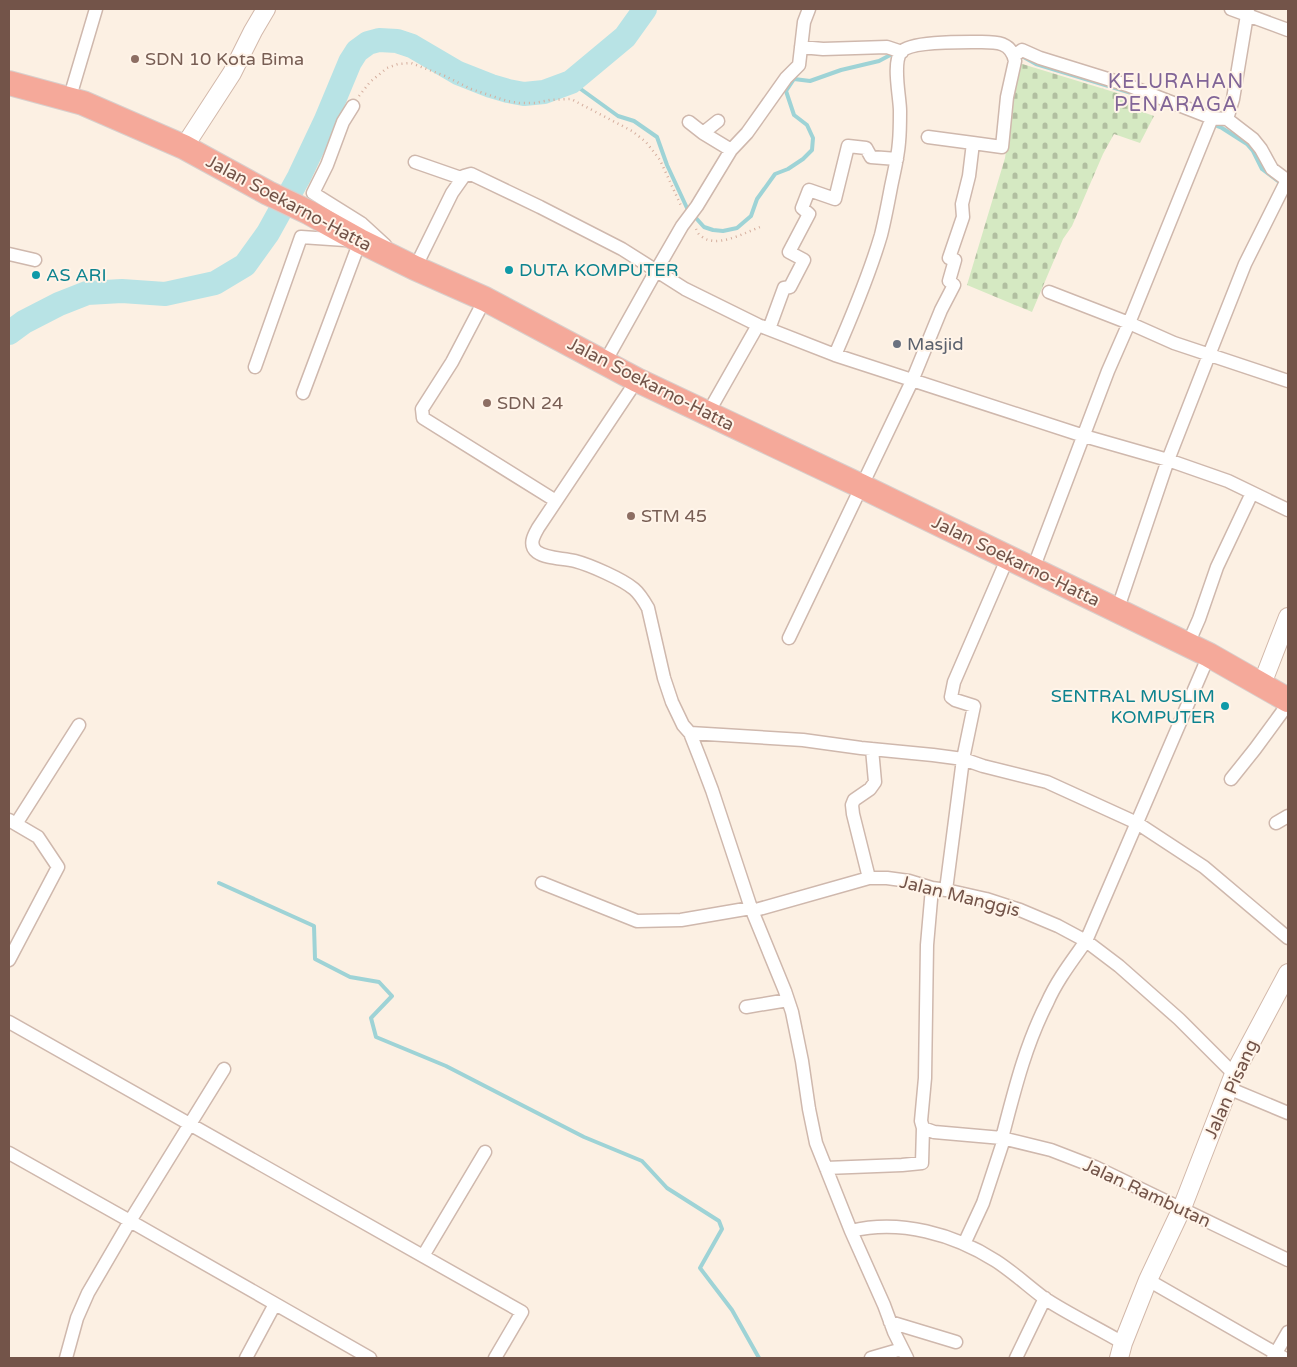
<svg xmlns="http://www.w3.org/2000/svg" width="1297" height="1367" font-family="'Varela Round',sans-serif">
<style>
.cemetery{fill:url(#cemetery-stones)}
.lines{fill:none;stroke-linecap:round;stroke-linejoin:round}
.stream{stroke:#9ed3d6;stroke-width:4}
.river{stroke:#b8e3e5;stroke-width:24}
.street-casing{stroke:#cfb8ad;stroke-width:15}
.secondary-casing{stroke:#d2b8aa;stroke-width:20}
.highway-casing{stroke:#d8cfcc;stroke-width:26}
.path{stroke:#d5ae9e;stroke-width:2.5;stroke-dasharray:1 4;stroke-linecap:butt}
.street{stroke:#fff;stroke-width:12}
.secondary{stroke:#fff;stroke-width:18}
.highway{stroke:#f5a99a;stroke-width:24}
.education-dot{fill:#8d6e63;stroke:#fff4e9;stroke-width:2}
.culture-dot{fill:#0f9aa8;stroke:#fff4e9;stroke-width:2}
.worship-dot{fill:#6b7280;stroke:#fff4e9;stroke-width:2}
.labels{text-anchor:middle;stroke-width:4;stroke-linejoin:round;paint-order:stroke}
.education-label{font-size:18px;fill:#785e54;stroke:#fff4e9;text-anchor:start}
.street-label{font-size:18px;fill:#735449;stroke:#fff4e9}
.culture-label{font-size:18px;fill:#0d838f;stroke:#fff4e9;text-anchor:start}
.worship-label{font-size:18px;fill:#5b616d;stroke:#fff4e9;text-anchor:start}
.quarter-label{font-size:20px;letter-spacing:1px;fill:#816597;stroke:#fff4e9}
</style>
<defs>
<pattern id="cemetery-stones" width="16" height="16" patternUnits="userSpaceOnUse" patternTransform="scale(1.25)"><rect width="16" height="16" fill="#d5e9c2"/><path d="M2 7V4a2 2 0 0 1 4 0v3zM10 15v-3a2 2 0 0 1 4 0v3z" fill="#b1bfa0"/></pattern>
</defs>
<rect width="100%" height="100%" fill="#fcf0e3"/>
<path class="cemetery" d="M1019 63 1127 96 1137 110 1154 116 1140 143 1114 134 1103 154 1072 226 1063 239 1032 312 967 285 1005 158Z"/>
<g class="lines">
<path class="stream" d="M1020 55 1036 64 1138 95
M571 82 618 116 634 121 657 137 667 165 687 208 704 227 713 230 723 231 737 228 751 216 757 199 775 174 788 169 803 159 812 150 813 138 807 125 794 115 786 91 794 79 810 81 841 70 879 61 894 53
M1212 124 1222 128 1247 144 1253 151 1262 169 1282 184
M219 883 314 926 315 959 350 977 379 982 392 996 371 1018 376 1037 446 1066 584 1137 642 1161 667 1188 719 1221 722 1229 700 1268 732 1310 759 1358"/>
<path class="river" d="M9 333 24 322 59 304 87 293 122 291 165 294 215 283 245 265 268 233 299 177 325 122 350 62 357 51 368 43 379 40 397 41 412 46 458 73 491 86 508 91 524 94 544 92 571 82 625 37 645 9"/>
<g class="street-casing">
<path id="street" d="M1231 9 1288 30
M801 47 823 49 887 47 902 52
M1014 56 1022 50 1040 58 1127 85 1212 118 1227 119 1253 139 1261 149 1272 169 1288 181
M69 100 96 9
M353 106 343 122 327 165 313 193 361 223 385 245
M1227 119 1233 99 1248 9
M718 121 703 133 731 150
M689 122 703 133
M928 137 973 143
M415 162 461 178
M9 254 35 260
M415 268 452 193 464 176 471 174 540 207 622 249 685 289 758 325 835 355 1084 436 1168 460 1228 481 1288 510
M1049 292 1129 323 1174 343 1288 381
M485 299 452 362 422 409 423 418 556 501
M769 329 784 288 790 287 804 260 789 252 809 214 802 208 809 190 835 199 848 146 866 148 871 157 897 159
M605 362 656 271 682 226 697 206 731 150 747 133 786 78 799 65 804 22 809 9
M255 367 301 237 360 241 303 393
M637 380 538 528C534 535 528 545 537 552 547 559 563 558 575 561 590 565 622 579 634 589 640 594 644 601 648 608L664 678 672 702 683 725 690 733 701 761 712 790 751 908 785 991 792 1012 802 1061 809 1109 816 1143 851 1231 884 1305 894 1332 907 1358
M708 413 758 325
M1033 569 1108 371 1129 323 1212 118
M1117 611 1168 460 1209 355 1245 264 1287 180
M789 638 912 381 941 310 954 285 949 281 955 260 949 258 963 217 962 204 969 176 973 143 1002 147 1007 97 1015 61C1011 41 995 42 979 42 964 42 910 41 901 52 892 63 900 97 900 111 900 121 900 132 899 142 898 157 894 172 891 187 888 203 885 219 881 235 869 276 852 316 835 355
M1188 644 1199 619 1217 567 1252 493
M690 733 803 740 861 748 933 755 963 759 983 766 1047 782 1137 823 1204 867 1288 938
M1231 779 1255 749 1288 704
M9 820 38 837 58 867 9 960
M1276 823 1288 816
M16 824 79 725
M869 878 853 814 852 805 854 800 870 789 875 782 872 749
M542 883 637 921 681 920 751 908
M946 890 963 759 974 706 955 700 951 697 954 682 1008 557
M752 911 869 878H887L909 881 932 888 946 890 986 899 1020 910 1058 926 1086 941 1119 966 1179 1019 1234 1074
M746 1007 788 1000
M9 1022 522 1312 495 1358
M1228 1088 1288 1113
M923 1128 934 1132 1002 1138 1051 1150 1095 1167 1288 1260
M1002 1138C1014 1092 1025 1046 1047 1003 1057 980 1072 961 1086 941L1209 655
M9 1153 130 1221 370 1358
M826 1168 902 1165 922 1163 923 1128 921 1121 925 1078 927 945 932 888
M851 1231C900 1219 954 1234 996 1261 1013 1272 1028 1286 1044 1298 1068 1314 1098 1328 1123 1343
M964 1244 983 1203 1004 1139
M423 1256 485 1152
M1148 1280 1284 1358
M890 1322 956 1342
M66 1358 77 1318 88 1293 130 1221 224 1069
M246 1358 275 1304
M871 1358 902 1349
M1016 1358 1045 1298
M1273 1358 1288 1332"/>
</g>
<g class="secondary-casing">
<path id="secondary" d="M184 147 232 73 253 31 266 9
M1262 684 1288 617
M1119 1358 1123 1343 1148 1280 1182 1208 1234 1074 1288 973"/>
</g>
<g class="highway-casing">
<path id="highway" d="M9 83 83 103 184 147 268 193 308 212 360 241 415 268 485 299 637 380 861 486 1209 655 1288 700"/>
</g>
<path class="path" d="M359 96 370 82 387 68 398 64 411 63 445 76 471 89 507 101 519 103H535L550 100 571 99 632 131 646 142 660 160 682 208
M696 229C697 231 698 234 701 236 716 249 744 233 760 227"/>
<use href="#street" class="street"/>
<use href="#secondary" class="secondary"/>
<use href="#highway" class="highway"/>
</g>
<g class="education-dot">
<circle cx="135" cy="59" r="5"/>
<circle cx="487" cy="403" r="5"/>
<circle cx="631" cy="516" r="5"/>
</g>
<g class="culture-dot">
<circle cx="509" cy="270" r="5"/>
<circle cx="36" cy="275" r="5"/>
<circle cx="1225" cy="706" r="5"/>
</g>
<circle class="worship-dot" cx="897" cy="344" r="5"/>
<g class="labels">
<g class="education-label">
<text x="145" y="65">SDN 10 Kota Bima</text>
<text x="497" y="409">SDN 24</text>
<text x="641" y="522">STM 45</text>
</g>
<g class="street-label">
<text transform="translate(289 203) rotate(28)" y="6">Jalan Soekarno-Hatta</text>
<text transform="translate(651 384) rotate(27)" y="6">Jalan Soekarno-Hatta</text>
<text transform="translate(1016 561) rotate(26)" y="6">Jalan Soekarno-Hatta</text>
<text transform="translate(960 896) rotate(14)" y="6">Jalan Manggis</text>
<text transform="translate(1231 1089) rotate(-66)" y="6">Jalan Pisang</text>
<text transform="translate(1147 1193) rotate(25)" y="6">Jalan Rambutan</text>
</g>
<g class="culture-label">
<text x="519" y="276">DUTA KOMPUTER</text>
<text x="46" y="281">AS ARI</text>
<text x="1215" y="702" text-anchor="end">SENTRAL MUSLIM<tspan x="1215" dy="21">KOMPUTER</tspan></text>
</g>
<g class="worship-label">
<text x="907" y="350">Masjid</text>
</g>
<g class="quarter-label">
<text x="1176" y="88">KELURAHAN<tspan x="1176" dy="23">PENARAGA</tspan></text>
</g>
</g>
<rect width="1297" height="1367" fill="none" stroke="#735449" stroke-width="20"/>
</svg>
